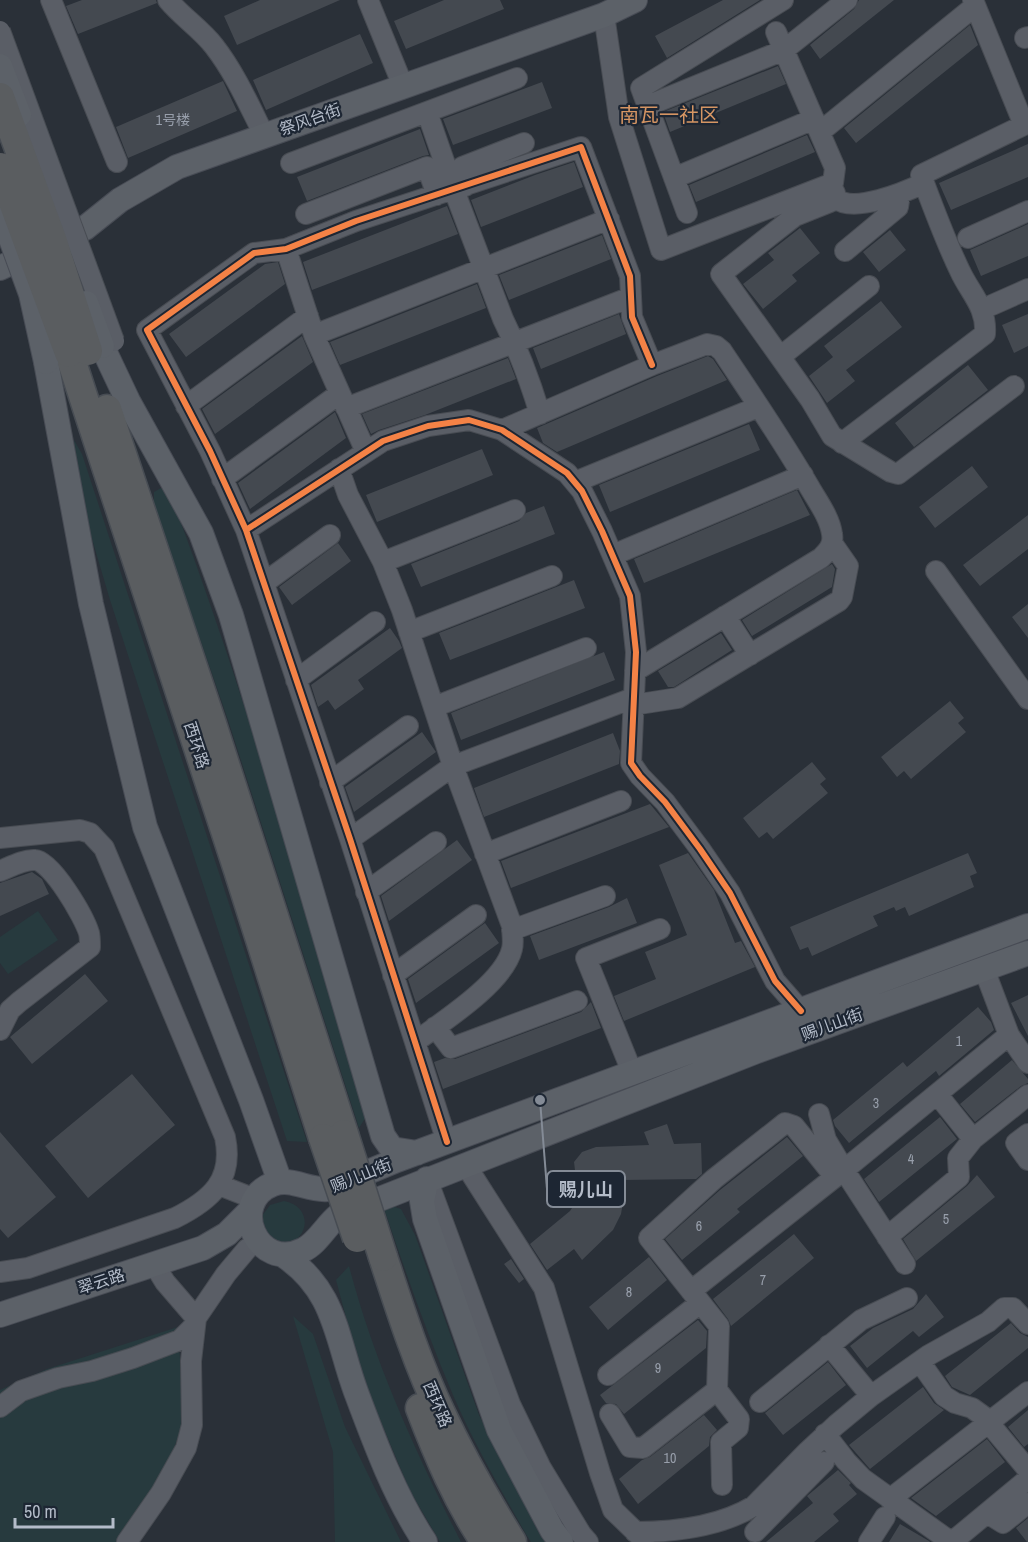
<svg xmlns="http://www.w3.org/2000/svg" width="1028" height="1542" font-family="'Archivo Narrow','Noto Sans SC',sans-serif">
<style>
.green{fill:#273a3e}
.building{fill:#444950}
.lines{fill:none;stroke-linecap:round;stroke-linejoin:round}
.minor-casing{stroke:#484c53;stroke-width:22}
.major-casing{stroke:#484c55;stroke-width:26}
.highway-casing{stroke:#474c53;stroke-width:31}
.minor{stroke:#5a5e66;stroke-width:20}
.major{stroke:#5c6168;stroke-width:24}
.highway{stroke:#5a5d60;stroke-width:28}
.minor-bridge-casing{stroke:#484c53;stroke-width:22;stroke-linecap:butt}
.major-bridge-casing{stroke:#484c55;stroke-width:26;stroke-linecap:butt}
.highway-bridge-casing{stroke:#474c53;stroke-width:31;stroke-linecap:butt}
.minor-bridge{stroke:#5a5e66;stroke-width:20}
.major-bridge{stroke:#5c6168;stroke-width:24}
.highway-bridge{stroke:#5a5d60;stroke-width:28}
.cycleway-casing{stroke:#1d2633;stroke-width:10}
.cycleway{stroke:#f48246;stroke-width:6}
.labels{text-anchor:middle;stroke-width:4.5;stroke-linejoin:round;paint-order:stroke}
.number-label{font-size:14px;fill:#989fab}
.street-label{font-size:16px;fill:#b4bcc9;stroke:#1d2633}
.quarter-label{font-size:20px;fill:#d59563;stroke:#1d2633}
.leader{fill:none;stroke:#848b96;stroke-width:2}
.callout-dot{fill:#848b96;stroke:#1d2633;stroke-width:2}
.callout{fill:#1d2633;stroke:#848b96;stroke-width:2}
.callout-label{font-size:18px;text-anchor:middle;font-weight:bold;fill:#b4bcc9}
</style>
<rect width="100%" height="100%" fill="#2a3038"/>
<path class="green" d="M74 440 82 454 307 1142 287 1141 110 600 87 522 72 452Z
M161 488 172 499C248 700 306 907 369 1112L359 1128 228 720 154 506V492Z
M38 911 58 940 8 974 0 963V937Z
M284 1201C311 1206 312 1237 285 1245L266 1237 262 1216 270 1205Z
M382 1203 401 1209 415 1235 479 1415 539 1533 545 1542H531L527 1536C501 1490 474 1444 453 1395 426 1332 404 1267 382 1203Z
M349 1266C374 1362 416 1453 461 1542H440L410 1491 362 1377 336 1280Z
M293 1316 313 1334 345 1427 401 1542H335L333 1452Z
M178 1327 184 1423 167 1465 117 1542H0V1390L47 1369Z"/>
<path class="building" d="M82 0H156L157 3 78 34 66 6Z
M260 0H340L237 45 224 16Z
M444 0H500L504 9 406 49 394 21Z
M723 0H760L667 58 655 36Z
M859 0H894L820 59 810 45 854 9Z
M970 25 978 45 856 143 844 128Z
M360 34 373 63 266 110 253 80Z
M778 66 786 84 670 132 663 112Z
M223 81 237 111 128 158 116 127Z
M542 82 552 108 453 145 443 119Z
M420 129 429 155 423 156 307 201 297 177Z
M807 135 815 152 696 202 689 185Z
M1028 144V177L951 210 939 183Z
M574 162 583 187 481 227 471 200 535 175Z
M447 206 458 234 312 290 303 262Z
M1028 224V256L981 276 970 250Z
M800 228 820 253 792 275 797 281 763 309 743 284 774 260 768 253Z
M890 230 906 250 879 272 863 252Z
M602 235 611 259 509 300 499 275Z
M278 262 285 284 186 357 169 334 265 264Z
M477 284 486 308 340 365 330 342Z
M881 301 902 327 846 370 855 381 827 403 809 376 833 357 824 346Z
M619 314 626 334 541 369 533 348Z
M1028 314V346L1014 353 1002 325Z
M302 336 313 362 215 434 202 409Z
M708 356 713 359 727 380 557 452 543 443 537 428 657 376Z
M508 358 516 379 425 415 379 430 371 434 362 414Z
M968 365 988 390 914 447 895 423Z
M335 412 346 438 250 509 238 483Z
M749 424 760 450 610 512 599 485Z
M482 449 493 475 377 522 366 495Z
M972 466 988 487 935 528 919 507Z
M797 490 810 515 644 583 634 559Z
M544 506 555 534 421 587 411 564 519 521 526 513Z
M1028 515V549L980 586 963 565Z
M338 543 351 561 292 605 279 587Z
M832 564 835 569 832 587 752 636 742 620Z
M574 580 585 608 450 660 439 633Z
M1028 604V638L1012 617Z
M390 628 399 641 402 648 358 680 364 689 335 710 328 700 318 707 311 685Z
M721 633 732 650 674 687H668L658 671Z
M604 652 615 680 461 740 451 713Z
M950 701 964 718 958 723 966 732 911 779 904 771 897 777 881 757Z
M422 732 436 752 354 812 345 787Z
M613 733 620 751 619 764 484 817 474 788Z
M812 762 826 779 820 784 828 793 773 839 767 832 759 838 743 818Z
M650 804 669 827 511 888 501 861Z
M457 840 472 860 389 921 381 896Z
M688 853 714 890 735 943 741 941 755 967 624 1021 614 996 656 979 645 952 687 935 659 865Z
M968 853 977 873 970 876 974 887 909 916 905 907 896 911 894 907 873 916 878 926 812 956 808 947 800 950 790 927Z
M32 872 42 879 49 894 0 916V883Z
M627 898 637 923 539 960 530 936 609 907Z
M485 923 499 943 416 1003 408 979Z
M85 974 108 1001 32 1064 10 1037Z
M1028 995V1036L1011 1003Z
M591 1002 601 1028 443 1089 434 1062 445 1058 455 1059 581 1012Z
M978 1007 991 1022 994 1030 939 1076 936 1071 849 1143 835 1126 833 1120 903 1062 907 1067Z
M1012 1060 1028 1079V1083L1021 1086 975 1122 960 1104Z
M132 1074 175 1125 88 1198 45 1146Z
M940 1117 957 1139 879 1202 864 1179Z
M667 1124 674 1144 701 1143 702 1174 696 1179 623 1180 624 1196 621 1214 613 1230 582 1260 574 1249 547 1270 530 1244 570 1211 574 1205 577 1198V1187L574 1162 582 1152 596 1147 649 1145 644 1132Z
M0 1132 56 1197 8 1238 0 1229Z
M787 1137 803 1156 737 1209 740 1212 682 1260 665 1239 720 1190Z
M977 1175 995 1197 916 1261 903 1239 967 1186Z
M794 1234 814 1258 731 1326 728 1319 713 1299Z
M649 1257 667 1280 608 1330 589 1307Z
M511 1259 524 1279 519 1283 504 1264Z
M926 1294 944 1317 919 1337 913 1331 867 1368 850 1346 873 1328 913 1309Z
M698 1320 707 1331 706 1348 624 1414 616 1404 606 1403 600 1395Z
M1011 1323 1020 1333 1028 1337V1348L970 1395 952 1387 945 1376Z
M828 1362 846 1385 783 1435 765 1413Z
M923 1387 934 1403 944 1410 870 1469 849 1445Z
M1028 1410V1444L1024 1447 1008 1427Z
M704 1415 717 1430 710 1437 709 1446 638 1504 619 1479 642 1460 650 1457Z
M987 1439 1005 1462 936 1516 911 1498Z
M838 1470 851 1483 849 1485 857 1494 833 1514 839 1521 814 1542H766L813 1503 807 1496Z
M1028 1518V1542H1027L1016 1528Z
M900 1524 929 1541 930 1542H889Z"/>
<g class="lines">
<g class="minor-casing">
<path id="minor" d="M51 0 117 162
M168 0C182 17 201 29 214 46 235 73 249 105 264 135
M368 0 403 86
M604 15 619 117 661 250 833 183 835 168 776 32
M1025 38 1028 37
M647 106 784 50 847 0
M427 112 454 190 503 319C518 349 530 381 540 414
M820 132 975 6
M291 163 517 78
M674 178 814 119
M830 184 835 193V198L830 202 795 216 721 274 810 399 832 436 891 472 898 474 1014 386
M465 186 462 167 524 143
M835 198C853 214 905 192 924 183
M687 213 641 88 783 0
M306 214 427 167 437 195
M968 238 1028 211
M286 249 314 335 366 452
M845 251 898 207 900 194
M992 305 1028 289
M314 335 609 219
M780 357 869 286
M186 406 308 316
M346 408 631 297
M502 430 652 365 707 344 716 346 722 351C752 396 783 441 810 488 818 502 830 518 832 534 834 545 828 551 821 558L635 671
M842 443 985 334C987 307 970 293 960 271 945 240 933 207 921 175L1024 125 973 0
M339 469 348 495 383 562 402 610 453 766 512 926C512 933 514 942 512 949 504 983 442 1022 415 1042
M222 479 339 394
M575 482 758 407
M246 530 383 441 428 426 469 420 502 430 567 473 582 491 602 531 630 596 636 652 631 763 640 776 665 802 700 849 730 893 775 981 801 1011
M613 555 803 475
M383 562 515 510
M936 571 1028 699
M264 583 330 535
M725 616 750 655
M409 632 552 576
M296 680 375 622
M633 705 678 698 839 601 842 597 848 566 832 543
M434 707 586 648
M330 782 408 726
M0 838 80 830 90 833 104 848 225 1137C234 1180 211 1200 175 1218L28 1268 0 1272
M350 839 453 766 633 698
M485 854 621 801
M0 871C10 867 24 859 35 860 52 861 84 917 89 933 90 937 90 943 90 947L19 1002 10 1010 0 1030
M366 892 436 842
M512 930 605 896
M393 975 476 915
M435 1027 451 1048 577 1001
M1009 1035 1028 1063
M632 1072 586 958 660 929
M937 1094 973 1139 1028 1095
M1028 1134 1016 1143 1028 1160
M447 1142 350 839 246 530 210 451 147 330 254 253 286 249 356 221 581 147 630 276 632 317 652 365
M465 1164 544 1288 600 1473 613 1510 644 1540
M427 1179 510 1404 541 1468 581 1534 588 1542
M219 1185 255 1199
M887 1237 959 1177 958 1158 973 1139
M154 1264 165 1282 196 1318
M905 1264 844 1170 1009 1035 984 969
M691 1291 844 1170 826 1140 819 1114
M829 1345 871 1396
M920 1362 944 1396 955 1403 972 1408 983 1416 1028 1470
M608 1375 700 1303
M760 1402 861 1320 907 1298
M0 1407 21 1391 58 1378 92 1371 133 1358 180 1340 193 1327
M610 1414 630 1447 643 1448 717 1390
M825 1434 846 1461 863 1479 951 1542
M722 1485 721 1442 738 1428 739 1419 717 1390 719 1326 649 1238 714 1179 785 1123 794 1126 835 1177
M890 1499 1028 1392
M987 1513 1003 1523 1028 1503
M635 1532C675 1532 719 1527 754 1506L808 1451 836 1425 871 1396 929 1355 988 1322 1004 1308H1013L1028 1324
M755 1532 824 1462
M127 1542 161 1493 186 1448 192 1425 191 1361 196 1318 226 1274 247 1249
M869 1542 885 1517
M952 1542 1028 1479"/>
</g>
<g class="major-casing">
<path id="major" d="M0 268 85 228 120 200 177 167 604 15 635 0
M102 346 128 401 201 533 231 615 383 1136 392 1149 417 1153
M46 362 91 604 145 827 251 1100 280 1182
M1028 926 397 1160 327 1189C308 1191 292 1177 273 1184 227 1202 257 1273 303 1250 318 1243 326 1225 339 1215L757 1051 1028 953
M427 1179 422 1201 425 1219 499 1430 552 1530 561 1542
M283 1255C336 1290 336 1338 356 1392 375 1443 395 1497 425 1542
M0 1315 203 1248 227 1234 250 1211"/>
</g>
<g class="highway-casing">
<path id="highway" d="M69 353 238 870 323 1138
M107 409 212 724 344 1134
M383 1257C400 1309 417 1363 441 1413 462 1458 486 1500 512 1542
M420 1408C438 1455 457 1500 485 1542"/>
</g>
<use href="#minor" class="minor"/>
<use href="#major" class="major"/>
<use href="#highway" class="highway"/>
<g class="minor-bridge-casing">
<path id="minor-bridge" d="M0 31 114 341"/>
</g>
<g class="major-bridge-casing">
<path id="major-bridge" d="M0 66 19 115
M0 209 31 294 46 362
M86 303 102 346"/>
</g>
<g class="highway-bridge-casing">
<path id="highway-bridge" d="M0 97 52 239 88 351
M0 167 69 353
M344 1134 383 1257
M323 1138 357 1238"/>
</g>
<use href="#minor-bridge" class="minor-bridge"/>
<use href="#major-bridge" class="major-bridge"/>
<use href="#highway-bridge" class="highway-bridge"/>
<g class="cycleway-casing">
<path id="cycleway" d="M246 530 383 441 428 426 469 420 502 430 567 473 582 491 602 531 630 596 636 652 631 763 640 776 665 802 700 849 730 893 775 981 801 1011
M447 1142 350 839 246 530 210 451 147 330 254 253 286 249 356 221 581 147 630 276 632 317 652 365"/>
</g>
<use href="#cycleway" class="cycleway"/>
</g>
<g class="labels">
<g class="number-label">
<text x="173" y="125">1号楼</text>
<text x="959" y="1046">1</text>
<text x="876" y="1108">3</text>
<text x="911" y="1164">4</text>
<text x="946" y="1224">5</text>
<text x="699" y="1231">6</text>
<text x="763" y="1285">7</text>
<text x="629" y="1297">8</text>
<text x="658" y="1373">9</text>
<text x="670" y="1463">10</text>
</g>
<g class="street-label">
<text transform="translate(310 119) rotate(-20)" y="6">祭风台街</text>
<text transform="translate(197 745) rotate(72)" y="6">西环路</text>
<text transform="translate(832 1024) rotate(-20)" y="6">赐儿山街</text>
<text transform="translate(361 1175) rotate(-22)" y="6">赐儿山街</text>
<text transform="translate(101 1281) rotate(-18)" y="6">翠云路</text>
<text transform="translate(438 1404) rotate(67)" y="6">西环路</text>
</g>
<g class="quarter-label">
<text x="669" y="122">南瓦一社区</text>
</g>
</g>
<path class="leader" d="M540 1100L547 1189"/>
<circle class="callout-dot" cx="540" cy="1100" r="6"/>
<rect class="callout" x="547" y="1171" width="78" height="36" rx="6"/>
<g class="callout-label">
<text x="586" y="1196">赐儿山</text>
</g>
<path d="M15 1518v9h98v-9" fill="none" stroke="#b4bcc9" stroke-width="3"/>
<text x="24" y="1518" font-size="18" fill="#b4bcc9" stroke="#1d2633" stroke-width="4.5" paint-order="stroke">50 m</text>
</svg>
